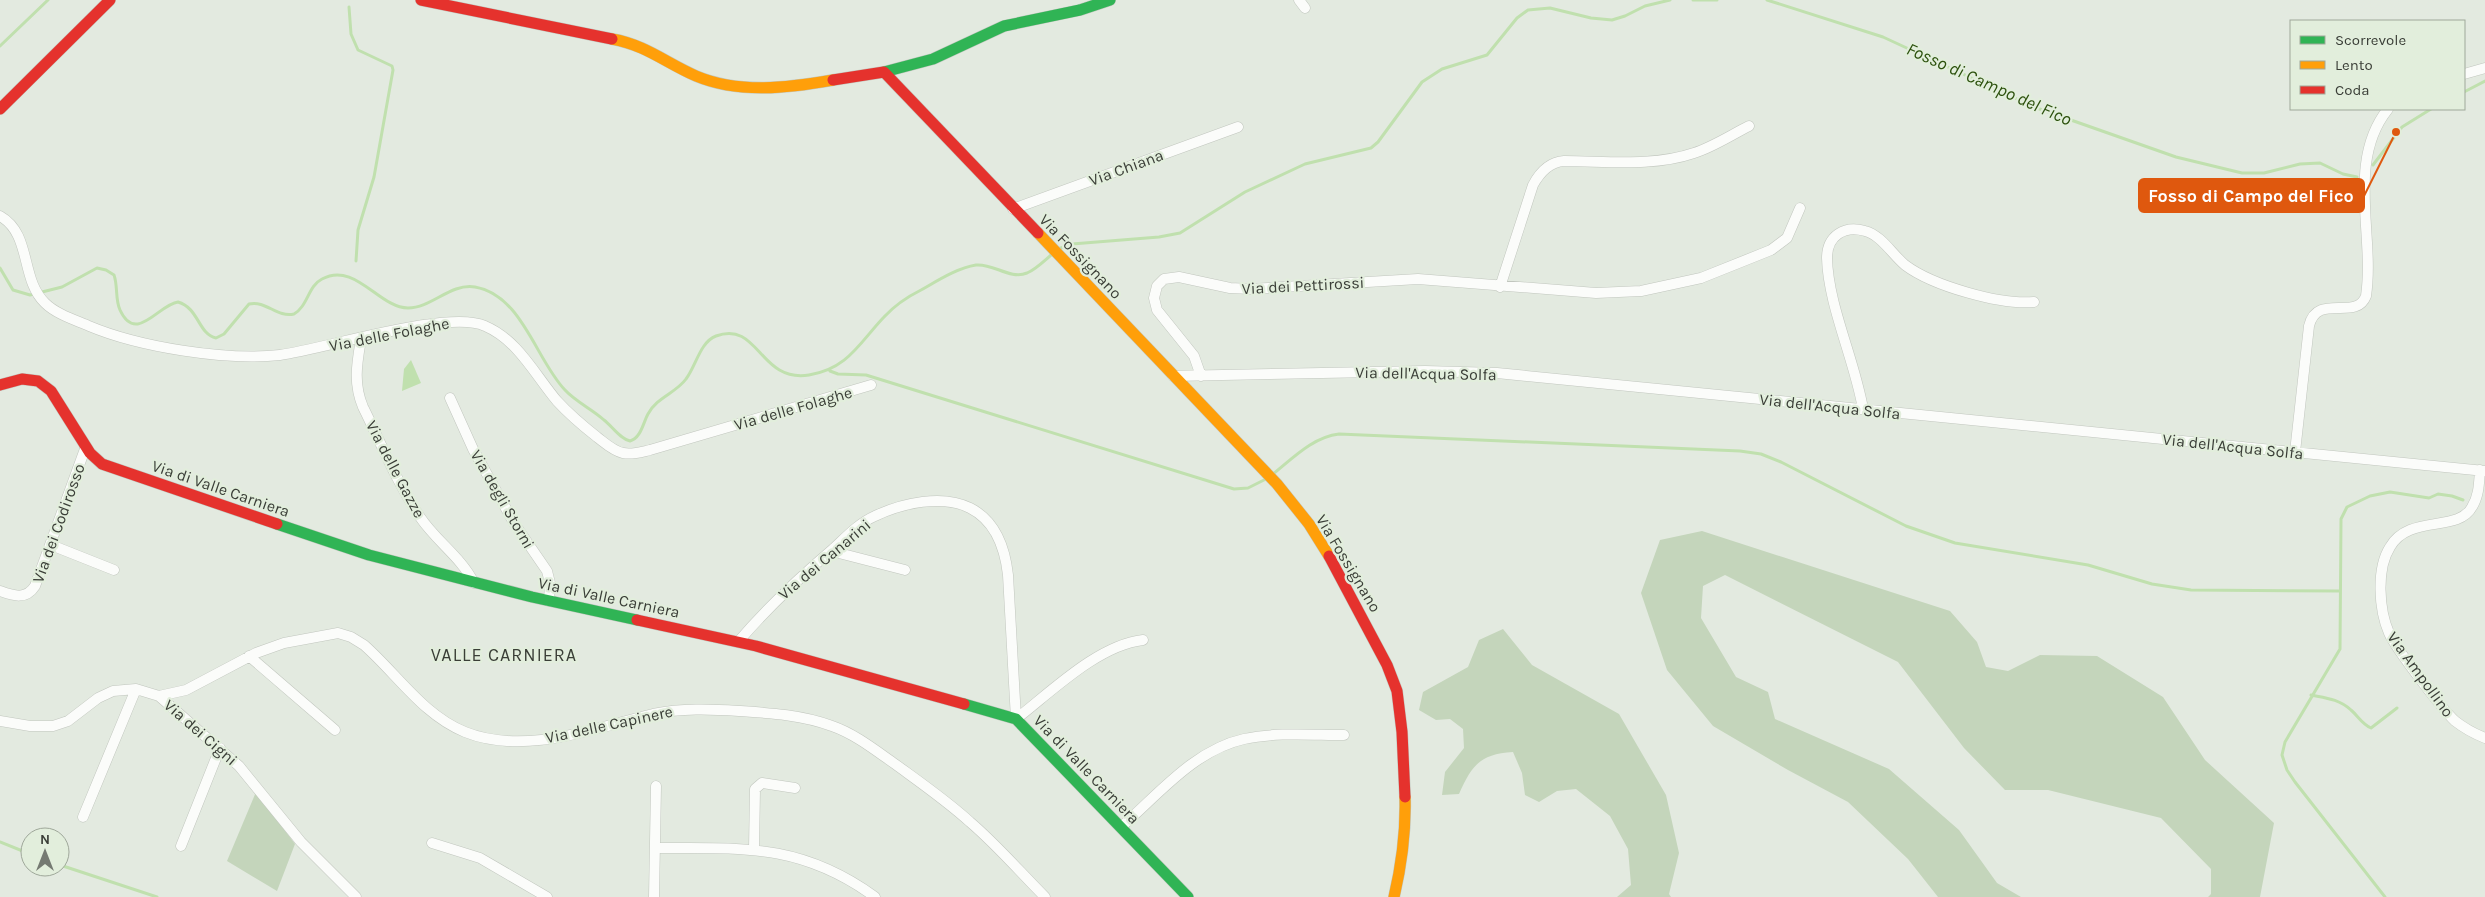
<svg xmlns="http://www.w3.org/2000/svg" width="2485" height="897" font-family="Karla,sans-serif">
<style>
.green{fill:#c4d5bb}
.water{fill:#c0e0ae}
.lines{fill:none;stroke-linecap:round;stroke-linejoin:round}
.stream{stroke:#c0e0ae;stroke-width:3}
.street-casing{stroke:#c1c6be;stroke-width:11}
.fast-casing{stroke:#c1c6be;stroke-width:12}
.slow-casing{stroke:#c1c6be;stroke-width:12}
.jam-casing{stroke:#c1c6be;stroke-width:12}
.street{stroke:#fbfcfa;stroke-width:10}
.fast{stroke:#30b455;stroke-width:11}
.slow{stroke:#ff9f0a;stroke-width:11}
.jam{stroke:#e5322d;stroke-width:11}
.labels{text-anchor:middle;stroke-width:4.5;stroke-linejoin:round;paint-order:stroke}
.street-label{font-size:16px;fill:#3a3e37;stroke:#e2eedc}
.water-label{font-size:18px;font-style:italic;fill:#2c510d;stroke:#e2eedc}
.neighbourhood-label{font-size:18px;letter-spacing:1px;fill:#3a3e37;stroke:#e2eedc}
.leader{fill:none;stroke:#df580e;stroke-width:2}
.callout-dot{fill:#df580e;stroke:#e2eedc;stroke-width:2}
.callout{fill:#df580e;stroke:#df580e;stroke-width:2}
.callout-label{font-size:18px;text-anchor:middle;font-weight:bold;fill:#fff}
</style>
<rect width="100%" height="100%" fill="#e3eae0"/>
<path class="green" d="M1702 531 1950 611 1977 642 1986 667 2008 671 2040 655 2097 656 2163 697 2205 760 2274 823 2260 897H2208L2211 894V869L2161 818 2048 790H2005L1964 748 1898 662 1725 575 1703 586 1701 618 1736 677 1768 692 1775 719 1889 769 1959 830 1997 883 2021 897H1938L1908 859 1848 802 1788 770 1713 726 1667 670 1641 593 1660 540Z
M1503 629 1532 665 1619 714 1666 795 1679 853 1669 894 1671 897H1617L1631 885 1628 849 1610 816 1576 789 1557 791 1539 802 1525 795 1522 773 1513 752C1480 754 1472 765 1459 794L1442 795 1445 772 1464 748 1463 729 1450 719 1436 720 1419 710 1423 692 1468 667 1479 640Z
M256 792 295 844 277 891 227 861Z"/>
<path class="water" d="M411 360 421 383 402 391 404 369Z"/>
<g class="lines">
<path class="stream" d="M1693 0H1717
M1767 0 1883 37 2034 107 2176 157 2242 173H2264L2300 164 2320 163 2343 174 2357 177
M349 7 351 34 358 50 392 66 393 70 374 177 358 230 356 261
M0 46 48 0
M2464 92 2485 81
M2373 165 2402 127 2431 109
M1058 249 1072 244 1159 237 1180 233 1245 192 1305 164 1371 148 1378 142 1422 82 1442 69 1487 55 1517 18 1528 10 1550 8 1591 18 1612 20 1625 16 1645 6 1670 0
M0 268 13 290 30 295 62 287 97 268 106 270 114 275C118 286 115 299 120 310 136 345 159 304 178 302 199 308 198 334 216 338L224 334 249 304C266 300 277 318 294 314 308 306 308 286 322 279 355 261 379 308 408 308 432 308 450 283 475 287 522 295 536 360 565 390 576 402 592 409 604 420 612 426 620 439 630 441 641 438 643 423 648 414 657 397 676 393 686 379 696 366 700 342 716 336 759 320 759 383 809 375 848 369 860 342 884 317 895 305 907 297 921 290 937 281 957 268 976 265 993 263 1010 280 1027 273 1036 269 1044 261 1051 255
M830 371 838 374 866 375 1234 489 1248 488 1266 479
M1273 474C1293 458 1313 437 1339 434L1740 451 1761 454 1781 462 1906 526 1955 543 2088 565 2152 584 2191 590 2340 591
M2311 695C2326 698 2339 699 2351 710 2358 716 2362 724 2371 728L2397 708
M0 842 30 854
M60 865 157 897
M2385 897 2295 782 2287 770 2282 755 2285 742 2340 649 2341 519 2347 507 2370 496 2390 492 2429 498 2438 494 2452 496 2463 500"/>
<g class="street-casing">
<path id="street" d="M1299 0 1305 8
M2464 74 2485 68
M1013 209 1238 127
M0 216C32 234 20 279 45 303 56 314 75 320 89 326 139 347 226 361 280 355 325 349 449 309 485 326 518 340 535 375 557 401 569 414 583 426 597 437 605 443 613 451 623 453 632 455 641 452 650 450L871 385
M1500 287 1533 185C1540 172 1549 162 1564 161 1607 161 1653 167 1694 153 1713 147 1731 135 1749 126
M361 339C357 363 353 383 363 407 381 443 397 483 420 517 436 541 461 557 474 583
M1173 376 1425 371 1497 373 2485 471
M1201 376 1194 356 1157 310 1154 298 1157 286 1164 279 1179 277 1230 288 1251 289 1418 279 1596 293 1641 291 1701 278 1771 250 1787 238 1800 208
M450 398 473 449 514 523 547 571 550 583 549 601
M1863 409C1855 361 1828 305 1827 258 1827 236 1844 225 1865 231 1881 235 1892 254 1905 265 1933 286 2000 305 2034 302
M2295 452 2309 326C2317 292 2356 322 2366 296 2375 235 2346 161 2388 109
M2480 470C2479 483 2479 496 2472 507 2458 533 2409 514 2390 547 2376 569 2379 610 2389 633 2396 649 2442 709 2455 721 2464 728 2475 734 2485 738
M51 545 114 570
M831 551 905 570
M0 591C14 596 26 600 35 586L85 449
M738 642C767 608 799 578 833 549 846 537 859 523 875 516 902 503 943 494 970 508 996 521 1005 548 1008 575L1016 719
M249 656 335 730
M159 696 186 690 256 653 284 643 338 633 351 637 364 645C397 674 423 715 465 732 525 756 594 728 653 714 682 708 710 709 739 711 770 713 803 715 832 726 855 734 875 750 895 764 921 783 947 801 970 822 997 845 1020 872 1045 897
M1016 719C1051 692 1098 645 1143 640
M0 721 30 726H53L68 721 98 698 113 691 136 689 159 696 239 766 301 842 356 897
M83 817 136 689
M1121 827C1158 795 1194 750 1244 739 1276 732 1312 735 1344 735
M432 843 480 858 547 897
M181 846 220 748
M655 848C741 848 801 843 875 897
M754 849 755 789 762 783 795 788
M654 897 656 786"/>
</g>
<g class="fast-casing">
<path id="fast" d="M884 72 933 59 1004 26 1080 10 1110 0
M277 524 369 555 532 597 637 620
M964 704 1016 719 1188 897"/>
</g>
<g class="slow-casing">
<path id="slow" d="M612 39C646 45 666 63 696 76 739 94 788 88 833 80
M1038 233 1277 484 1309 524 1329 556
M1394 897C1402 863 1406 832 1405 797"/>
</g>
<g class="jam-casing">
<path id="jam" d="M421 0 612 39
M833 80 884 72 1038 233
M0 109 110 0
M0 385 22 379 38 381 51 391 90 453 102 464 277 524
M1329 556 1387 665 1397 691 1402 732 1405 797
M637 620 756 646 964 704"/>
</g>
<use href="#street" class="street"/>
<use href="#fast" class="fast"/>
<use href="#slow" class="slow"/>
<use href="#jam" class="jam"/>
</g>
<g class="labels">
<g class="street-label">
<text transform="translate(1126 167) rotate(-20)" y="6">Via Chiana</text>
<text transform="translate(1081 256) rotate(46)" y="6">Via Fossignano</text>
<text transform="translate(1303 285) rotate(-3)" y="6">Via dei Pettirossi</text>
<text transform="translate(389 334) rotate(-11)" y="6">Via delle Folaghe</text>
<text transform="translate(1426 373) rotate(1)" y="6">Via dell'Acqua Solfa</text>
<text transform="translate(1830 406) rotate(6)" y="6">Via dell'Acqua Solfa</text>
<text transform="translate(793 408) rotate(-16)" y="6">Via delle Folaghe</text>
<text transform="translate(2233 446) rotate(6)" y="6">Via dell'Acqua Solfa</text>
<text transform="translate(396 469) rotate(62)" y="6">Via delle Gazze</text>
<text transform="translate(221 488) rotate(19)" y="6">Via di Valle Carniera</text>
<text transform="translate(503 499) rotate(60)" y="6">Via degli Storni</text>
<text transform="translate(58 523) rotate(-70)" y="6">Via dei Codirosso</text>
<text transform="translate(824 559) rotate(-40)" y="6">Via dei Canarini</text>
<text transform="translate(1349 563) rotate(59)" y="6">Via Fossignano</text>
<text transform="translate(609 597) rotate(12)" y="6">Via di Valle Carniera</text>
<text transform="translate(2421 674) rotate(54)" y="6">Via Ampollino</text>
<text transform="translate(609 724) rotate(-12)" y="6">Via delle Capinere</text>
<text transform="translate(201 732) rotate(41)" y="6">Via dei Cigni</text>
<text transform="translate(1087 769) rotate(46)" y="6">Via di Valle Carniera</text>
</g>
<g class="water-label">
<text transform="translate(1989 84) rotate(24)" y="6">Fosso di Campo del Fico</text>
</g>
<g class="neighbourhood-label">
<text x="504" y="661">VALLE CARNIERA</text>
</g>
</g>
<path class="leader" d="M2396 132L2364 196"/>
<circle class="callout-dot" cx="2396" cy="132" r="5"/>
<rect class="callout" x="2139" y="179" width="225" height="33" rx="5"/>
<g class="callout-label">
<text x="2251" y="202">Fosso di Campo del Fico</text>
</g>
<rect x="2290" y="20" width="175" height="90" fill="#e2eedc" stroke="#9fa89a"/>
<rect x="2300" y="36" width="25" height="8" fill="#30b455" stroke="#9fa89a"/>
<text x="2335" y="45" font-size="15" fill="#3a3e37">Scorrevole</text>
<rect x="2300" y="61" width="25" height="8" fill="#ff9f0a" stroke="#9fa89a"/>
<text x="2335" y="70" font-size="15" fill="#3a3e37">Lento</text>
<rect x="2300" y="86" width="25" height="8" fill="#e5322d" stroke="#9fa89a"/>
<text x="2335" y="95" font-size="15" fill="#3a3e37">Coda</text>
<g transform="translate(45 852)"><circle r="24" fill="#e2eedc" stroke="#9fa89a"/>
<path d="M0-4L9 19L0 12L-9 19Z" fill="#757a72"/>
<text y="-8" font-size="14" font-weight="bold" text-anchor="middle" fill="#3a3e37">N</text>
</g>
</svg>
